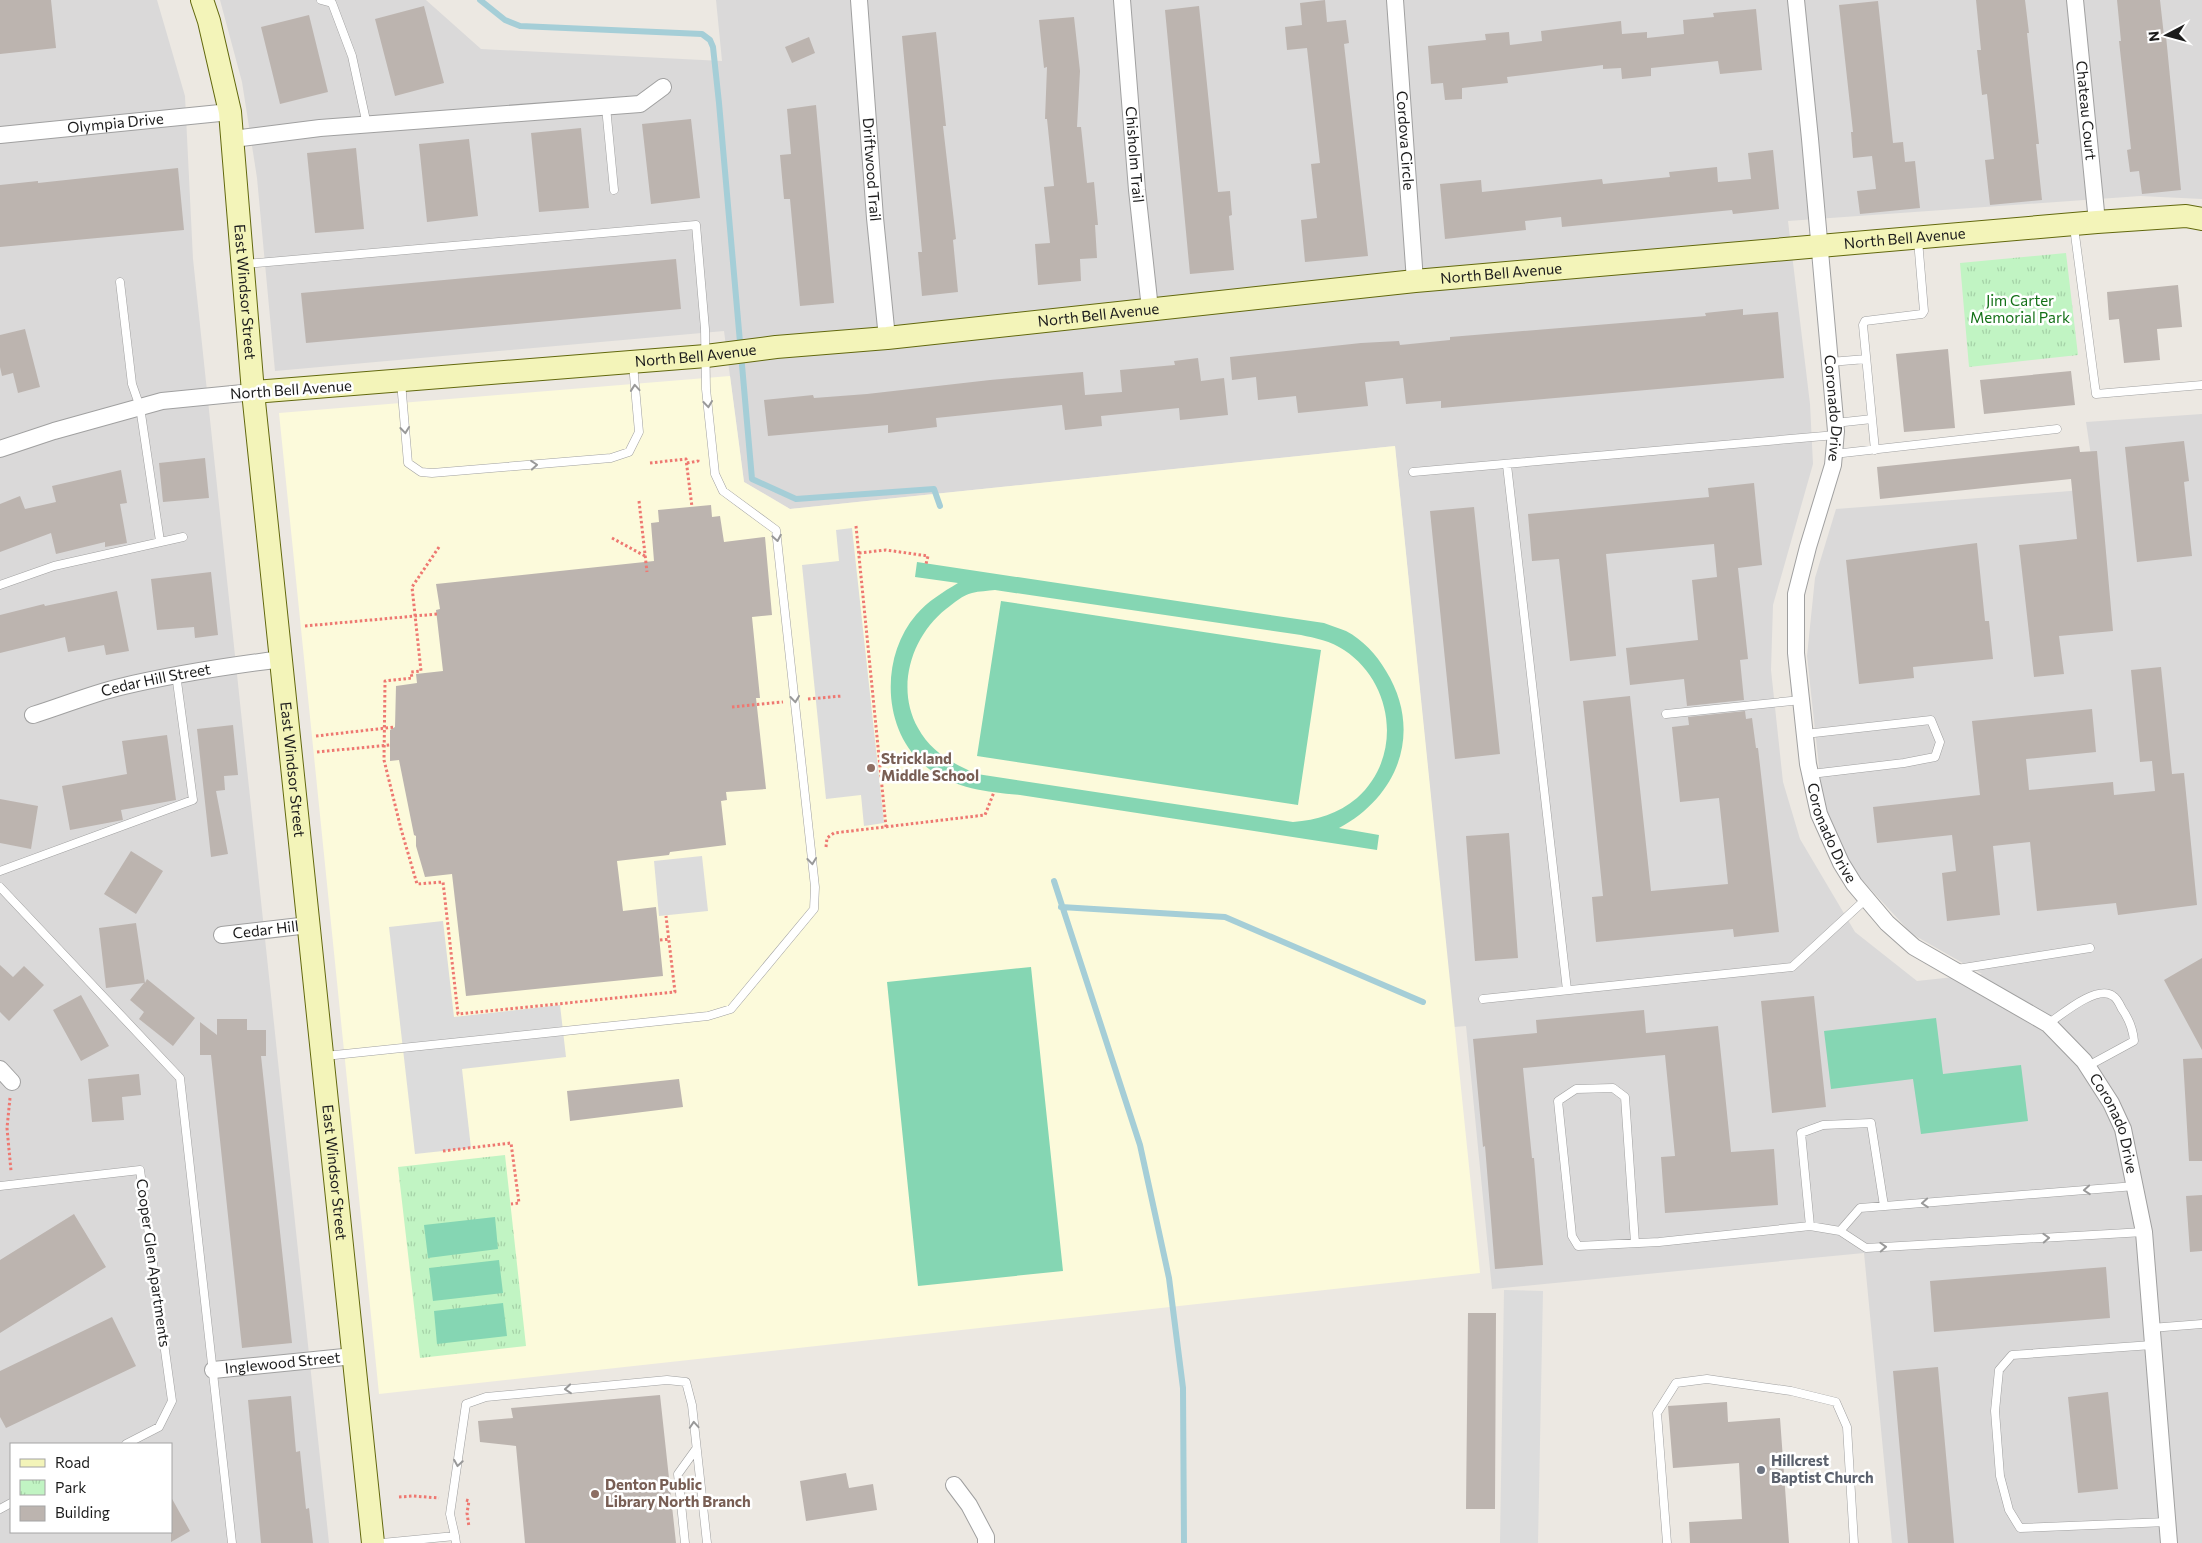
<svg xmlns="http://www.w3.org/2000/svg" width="2202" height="1543" font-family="Commissioner,sans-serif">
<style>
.residential{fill:#dad9d9;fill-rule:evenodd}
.education{fill:#fcfadb}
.park{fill:url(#park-tufts)}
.pitch{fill:#85d6b3;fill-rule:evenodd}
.parking{fill:#dcdcdc}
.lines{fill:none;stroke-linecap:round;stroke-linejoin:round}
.stream{stroke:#a5ced7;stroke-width:6}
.building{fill:#bcb4af}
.lane-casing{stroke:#a0a0a0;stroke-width:9}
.street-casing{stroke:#a0a0a0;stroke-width:18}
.secondary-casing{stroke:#62680d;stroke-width:24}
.path{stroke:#ee7871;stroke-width:3;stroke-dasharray:2.5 2.5;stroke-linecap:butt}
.lane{stroke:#fff;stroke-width:8}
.street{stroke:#fff;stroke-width:16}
.secondary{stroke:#f3f4b9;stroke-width:22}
.oneway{stroke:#999}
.education-dot{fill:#8d6e63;stroke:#fff;stroke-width:2}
.worship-dot{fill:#6b7280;stroke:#fff;stroke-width:2}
.labels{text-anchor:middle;stroke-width:5;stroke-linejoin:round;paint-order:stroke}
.street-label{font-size:15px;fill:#1c1c1c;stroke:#fff}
.park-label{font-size:15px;fill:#137017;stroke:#fff}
.education-label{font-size:15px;font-weight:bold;fill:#785e54;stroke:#fff;text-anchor:start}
.worship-label{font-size:15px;font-weight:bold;fill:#5b616d;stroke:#fff;text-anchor:start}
</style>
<defs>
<pattern id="park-tufts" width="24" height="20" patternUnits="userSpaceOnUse" patternTransform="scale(1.25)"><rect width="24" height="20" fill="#c1f4c3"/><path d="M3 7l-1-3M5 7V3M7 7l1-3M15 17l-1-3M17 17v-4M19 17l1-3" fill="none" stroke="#a5d1a7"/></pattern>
</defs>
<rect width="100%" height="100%" fill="#ece8e2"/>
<path class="residential" d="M0 0H157L185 96 193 259 329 1543H0ZM11 1444H171V1532H11Z
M220 0H426L481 49 722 61 716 0H2202V199L2140 196 1788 221 1810 404 1813 464 1773 605 1771 670 1783 782 1800 839 1855 932 1917 981 1982 974 1912 934 1849 866 1824 813 1807 656 1815 578 1836 509 2096 489 2086 422 2202 414V1543H1892L1864 1253 1492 1289 1466 1026 1454 1027 1395 446 790 509 744 482 724 331 275 371 257 178 242 82Z"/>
<path class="education" d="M730 376 744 482 790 509 1395 446 1480 1273 379 1394 279 413Z"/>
<path class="park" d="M2066 253 2078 355 1969 367 1960 263Z
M505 1155 526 1346 420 1358 398 1167Z"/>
<path class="pitch" d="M917 562 1324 623C1331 626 1339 628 1346 631 1363 640 1376 654 1386 671 1423 731 1399 796 1339 828L1379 835 1377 850 1020 795C988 792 956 789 929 769 882 735 879 658 916 615 928 601 943 592 958 583L915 577ZM995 590 1301 635C1315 638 1331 641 1344 650 1394 683 1403 757 1357 798 1338 814 1317 820 1293 822L977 774C953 764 931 752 918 728 895 687 912 636 946 609 954 603 963 595 972 593 979 591 988 591 995 590Z
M1001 601 1321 650 1298 805 977 756Z
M1031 967 1063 1271 918 1286 887 982Z
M1936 1018 1943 1074 2021 1065 2028 1121 1921 1134 1913 1079 1831 1089 1824 1031Z
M495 1217 498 1249 428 1258 424 1225Z
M499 1260 503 1293 433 1301 429 1268Z
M503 1303 507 1336 437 1344 434 1311Z"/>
<path class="parking" d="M852 528 884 823 864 826 861 795 826 799 802 565 839 561 836 530Z
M702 856 708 911 659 916 654 861Z
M443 921 454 1017 560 1005 566 1057 462 1069 471 1148 415 1154 389 927Z
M1504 1290 1543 1291 1538 1543H1500Z"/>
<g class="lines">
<path class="stream" d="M480 0 505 20 520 26 702 34 710 40 713 47 719 103 752 479 796 499 934 489 940 506
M1054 881 1140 1145 1169 1278 1183 1388 1184 1543
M1061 907 1225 917 1423 1002"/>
</g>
<path class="building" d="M0 0H51L56 48 0 54Z
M1325 0 1327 22 1346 20 1349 43 1344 44 1368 256 1305 262 1301 220 1317 218 1311 164 1320 163 1307 48 1287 50 1285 27 1302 25 1300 3Z
M1976 0H2025L2029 33H2027L2039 144H2036L2042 200 1990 205 1985 160 1994 159 1987 94 1982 95 1977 50H1981Z
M2117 0H2160L2164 36H2166L2181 190 2142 194 2139 171 2130 172 2127 150 2131 149 2119 41H2121Z
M1878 1 1893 143 1903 142 1905 162 1915 161 1920 208 1860 214 1857 191 1876 189 1872 156 1853 158 1851 132H1853L1839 5Z
M424 6 444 83 395 96 375 19Z
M1199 6 1218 192 1230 191 1232 215 1229 216 1234 270 1190 274 1165 10Z
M1756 9 1762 70 1720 74 1718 61 1651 68V76L1622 79 1621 68 1603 69V65L1507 77 1508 83 1462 88V99L1445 100 1443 83 1431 84 1428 46 1486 40 1485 34 1509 32 1510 45 1542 41 1541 31 1621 21 1622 34 1647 32V38L1684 34 1683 20 1714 17 1713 13Z
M309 15 328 92 280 104 261 27Z
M1074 17 1080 71 1077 127H1081L1087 183 1094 182 1098 225H1095L1097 258 1080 259 1081 281 1038 285 1035 244 1050 243 1044 187 1054 186 1047 119H1045L1047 67 1044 68 1039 20Z
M936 32 946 126H943L956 239 953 240 958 292 922 296 918 252H922L902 36Z
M809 37 815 53 792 63 785 47Z
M816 105 834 303 800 306 790 199H784L780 155 791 154 787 109Z
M691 119 700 198 651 204 642 124Z
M581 128 589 208 539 212 531 133Z
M469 139 478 216 427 222 419 144Z
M356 148 364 229 315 233 307 153Z
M1773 150 1779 209 1733 214 1732 210 1562 227 1561 217 1525 221 1526 230 1445 239 1440 184 1481 180 1482 192 1602 179 1603 184 1670 177 1669 172 1717 167 1718 182 1751 179 1748 153Z
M178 168 184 230 0 247V185L38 181V183Z
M676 259 681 309 306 343 301 293Z
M2178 285 2182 327 2157 329 2160 360 2124 363 2119 319 2109 320 2107 292Z
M1743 309V315L1778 312 1784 378 1441 408V401L1406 404 1403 378 1365 382 1368 406 1298 413 1296 396 1258 400 1256 377 1232 380 1230 357 1361 343 1399 341 1400 345 1450 340V337L1706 316 1705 313Z
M25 329 40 387 18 393 13 373 2 376 0 367V335Z
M1948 349 1955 428 1904 432 1896 354Z
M1198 358 1201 381 1224 378 1228 415 1180 420 1179 408 1101 416 1102 426 1065 430 1062 405 936 418 937 427 888 433V425L768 436 764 400 813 395 814 398 867 394 990 380 1083 372 1085 395 1122 392 1120 370 1175 365 1174 361Z
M2071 371 2075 405 1984 414 1980 380Z
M2184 441 2189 481 2184 482 2192 556 2137 562 2125 447Z
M2079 446 2080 452 2097 451 2113 631 2059 636 2064 674 2034 677 2019 545 2077 539 2071 479 1880 499 1877 467Z
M205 458 209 498 163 502 159 463Z
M121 470 127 503 120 504 127 543 105 547V542L56 554 51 533 0 552V504L20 496 25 509 56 502 52 486Z
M1754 483 1762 565 1738 568 1748 659 1740 660 1744 700 1687 706 1684 679 1630 685 1626 648 1698 640 1692 580 1717 577 1714 544 1606 554 1616 656 1570 661 1559 559 1532 561 1528 514 1709 497 1708 488Z
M711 505 712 517 720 516 724 542 765 537 772 615 752 617 760 698H756L766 789 726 792 727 800 721 801 726 845 670 852 669 855 617 861 623 911 656 907 663 976 466 996 452 874 425 877 416 846V836L414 835 399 760 390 761V730L395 727 396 686 417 683 416 674 443 671 436 610 440 609 436 584 654 561 651 523 659 522 658 510Z
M1474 507 1500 754 1455 759 1430 511Z
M1977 543 1985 621H1989L1993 659 1913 667 1914 678 1859 684 1846 560Z
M211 572 218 635 195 638 194 627 157 630 151 579Z
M117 591 129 651 106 655 104 645 68 652 65 637 0 653V615L44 604 45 606Z
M2161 667 2172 774 2184 773 2197 905 2118 915 2116 903 2037 911 2030 842 1993 846 2000 915 1947 921 1942 873 1956 871 1952 835 1877 843 1873 807 1980 795 1972 721 2092 709 2096 752 2026 759 2029 790 2113 782 2114 795 2155 791 2152 761 2140 762 2131 670Z
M1630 696 1651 891 1728 884 1719 798 1680 802 1672 727 1689 725 1688 717 1745 711 1746 719 1752 718 1756 748H1758L1779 932 1734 937 1733 929 1596 942 1592 897 1603 896 1583 701Z
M233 725 238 775 224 776 225 790 216 791 228 854 211 857 197 729Z
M167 735 176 800 121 810 123 820 70 830 62 786 127 774 122 741Z
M0 799 38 806 31 849 0 843Z
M1509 833 1518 958 1475 961 1466 836Z
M131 851 163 871 136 914 104 894Z
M136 923 145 983 147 979 195 1018 173 1046 139 1019 144 1012 130 1000 144 983 106 988 99 928Z
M2202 958V1050L2164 980Z
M0 965 13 977 24 966 44 985 9 1021 0 1012Z
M81 995 109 1046 81 1061 53 1010Z
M1814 996 1826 1107 1772 1113 1761 1001Z
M1644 1010 1646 1033 1718 1026 1731 1152 1774 1149 1778 1205 1665 1213 1661 1157 1675 1156 1665 1055 1523 1068 1532 1158H1534L1543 1265 1495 1269 1485 1146 1483 1147 1473 1039 1537 1033 1536 1020Z
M217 1019H247V1030H266V1056H261L292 1343 242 1348 211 1055H200V1022L217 1035Z
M2202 1058V1161H2189L2183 1059Z
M139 1074 141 1095 122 1097 124 1120 92 1122 88 1079Z
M679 1079 683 1107 570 1121 567 1091Z
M2202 1195V1251L2190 1252 2186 1196Z
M74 1214 106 1267 0 1333V1260Z
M2106 1267 2110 1318 1934 1332 1930 1281Z
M1468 1313H1496L1495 1509H1466Z
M112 1317 136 1366 6 1428 0 1417V1371Z
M1938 1367 1954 1543H1908L1893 1371Z
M2108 1392 2118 1489 2078 1493 2068 1397Z
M660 1395 676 1543H525L516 1446 480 1442 478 1421 513 1418 511 1408Z
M291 1396 296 1452 300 1451 306 1509 309 1508 313 1543H261L248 1400Z
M1727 1402 1728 1422 1780 1418 1789 1543H1690L1689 1522 1742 1519 1739 1463 1673 1468 1668 1406Z
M846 1473 849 1488 873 1484 877 1510 806 1521 800 1481Z
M171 1497 190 1531 171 1542Z"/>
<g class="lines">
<g class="lane-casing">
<path id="lane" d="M321 0 332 3 352 56 367 125
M606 107 614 190
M2074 227 2096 394 2202 385
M245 264 696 225 705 329 706 389 715 474 723 491 776 530 815 887 814 909 731 1009 708 1016 325 1056
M120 282 132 384 140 407 160 541
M1830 362 1866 359
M401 382 408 463 421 472 432 473 611 458 629 452 639 432 633 364
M1835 423 1872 419
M1875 450 1863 325 1865 321 1922 314 1924 311 1918 240
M1834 454 2057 429
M1507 465 1567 990
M1413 472 1836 435
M0 585 54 566 183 537
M1666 714 1801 700
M1805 734 1931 720 1940 742 1935 757 1904 763 1811 774
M0 871 193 800 176 674
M0 887 180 1078 232 1543
M1957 969 2090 948
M1483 999 1792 967 1866 899
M2048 1024C2061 1015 2097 984 2113 996 2117 998 2120 1005 2122 1009 2129 1019 2133 1029 2134 1041L2088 1066
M0 1186 140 1170 172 1401 159 1427 126 1444
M1810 1226 1801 1133 1823 1125 1871 1123 1884 1206
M1840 1231 1866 1248 2144 1232
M1635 1243 1625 1097 1613 1088 1576 1089 1558 1101 1572 1236 1578 1246 1659 1242 1810 1226 1840 1231 1860 1208 2135 1186
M2151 1328 2202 1324
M2152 1345 2012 1355 1999 1370 1995 1411 2000 1476 2009 1510 2020 1528 2167 1522
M0 1509 11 1503
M455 1536 450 1514 466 1404 486 1397 667 1380 686 1382 692 1405 707 1543
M382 1543 455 1536 456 1543
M685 1543 678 1474 696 1449
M1667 1543 1657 1413 1676 1383 1707 1379 1791 1391 1836 1402 1847 1427 1854 1543"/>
</g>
<g class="street-casing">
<g id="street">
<path id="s1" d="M859 0 875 218 887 338"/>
<path id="s2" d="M1122 0 1137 190 1150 309"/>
<path id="s3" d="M1395 0 1415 281"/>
<path id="s4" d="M1796 0 1810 139 1836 431 1833 465 1808 547 1796 594V653L1808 764 1819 814 1841 863 1854 884 1887 923 1914 947 2048 1024 2084 1061 2111 1103 2123 1129 2144 1232 2169 1543"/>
<path id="s5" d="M2075 0 2097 222"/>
<path id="s6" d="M0 135 230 112"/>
<path d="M233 139 320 128 640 104 663 87"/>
<path d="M0 449 54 431 162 401 253 392"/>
<path id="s7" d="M33 715C62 706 91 694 120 687 174 674 227 666 282 659"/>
<path id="s8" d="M222 935 309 925"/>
<path d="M0 1069 12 1082"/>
<path id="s9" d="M213 1370 354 1356"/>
<path d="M954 1485 969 1505 986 1537V1543"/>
</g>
</g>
<g class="secondary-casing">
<g id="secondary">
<path id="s10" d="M202 0 209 21 230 112 253 392 373 1543"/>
<path id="s11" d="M253 392 706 356 776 347 887 338 1415 281 2097 222 2186 216 2202 219"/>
</g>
</g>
<path class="path" d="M650 463 686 459 692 507
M687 463 698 461V459
M639 501 647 572
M856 526 886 827
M612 538 645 556
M439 547 412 587 421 671 411 672 412 678 385 681 384 760 401 829 417 884 443 882 458 1014 675 992 666 916
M859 553 886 550 928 556 926 564
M305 626 437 614
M808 699 842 696
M732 707 783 702
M316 736 395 727
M317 752 390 745
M826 847 827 838 834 833 985 815 994 792
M660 940 669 939
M10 1098 7 1128 11 1171
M443 1151 511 1143 519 1203 511 1204
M399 1497 413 1496 439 1498
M466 1500 469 1501 467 1513 469 1527"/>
<use href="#lane" class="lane"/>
<use href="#street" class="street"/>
<use href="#secondary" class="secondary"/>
</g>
<defs><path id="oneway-chevron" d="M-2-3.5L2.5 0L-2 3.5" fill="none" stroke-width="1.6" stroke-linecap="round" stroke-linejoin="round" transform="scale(1.25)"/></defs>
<g class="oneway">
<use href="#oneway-chevron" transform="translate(635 388) rotate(-95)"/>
<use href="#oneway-chevron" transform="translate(708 404) rotate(84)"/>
<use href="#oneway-chevron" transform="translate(405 430) rotate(84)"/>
<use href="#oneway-chevron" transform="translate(534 465) rotate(-5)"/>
<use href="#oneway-chevron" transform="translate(777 538) rotate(80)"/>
<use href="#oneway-chevron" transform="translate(795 699) rotate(84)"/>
<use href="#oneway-chevron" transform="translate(812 861) rotate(84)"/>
<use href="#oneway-chevron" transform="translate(2087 1190) rotate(176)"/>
<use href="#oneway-chevron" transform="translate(1925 1203) rotate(176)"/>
<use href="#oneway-chevron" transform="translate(2046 1238) rotate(-3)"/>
<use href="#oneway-chevron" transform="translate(1883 1247) rotate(-3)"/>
<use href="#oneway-chevron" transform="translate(568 1389) rotate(175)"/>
<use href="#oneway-chevron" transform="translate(694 1425) rotate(-94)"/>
<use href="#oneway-chevron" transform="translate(458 1463) rotate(99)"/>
</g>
<g class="education-dot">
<circle cx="871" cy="768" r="5"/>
<circle cx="595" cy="1494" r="5"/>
</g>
<circle class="worship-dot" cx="1761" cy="1470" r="5"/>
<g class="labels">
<g class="street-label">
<text dy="5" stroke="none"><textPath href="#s5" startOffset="111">Chateau Court</textPath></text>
<text dy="5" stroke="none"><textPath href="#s6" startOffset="116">Olympia Drive</textPath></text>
<text dy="5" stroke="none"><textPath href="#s3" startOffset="141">Cordova Circle</textPath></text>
<text dy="5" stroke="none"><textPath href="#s2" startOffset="155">Chisholm Trail</textPath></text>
<text dy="5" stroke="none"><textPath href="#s1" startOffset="170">Driftwood Trail</textPath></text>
<text dy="5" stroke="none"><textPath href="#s11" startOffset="1659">North Bell Avenue</textPath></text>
<text dy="5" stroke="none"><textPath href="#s11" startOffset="1254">North Bell Avenue</textPath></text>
<text dy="5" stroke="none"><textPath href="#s10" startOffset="296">East Windsor Street</textPath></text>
<text dy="5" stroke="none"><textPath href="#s11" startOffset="849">North Bell Avenue</textPath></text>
<text dy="5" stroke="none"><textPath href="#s11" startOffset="444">North Bell Avenue</textPath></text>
<text transform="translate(291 390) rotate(-4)" y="5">North Bell Avenue</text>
<text dy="5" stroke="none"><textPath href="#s4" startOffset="410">Coronado Drive</textPath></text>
<text dy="5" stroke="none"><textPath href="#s7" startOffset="128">Cedar Hill Street</textPath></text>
<text dy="5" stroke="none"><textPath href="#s10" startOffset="776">East Windsor Street</textPath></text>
<text dy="5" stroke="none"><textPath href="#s4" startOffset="845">Coronado Drive</textPath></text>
<text dy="5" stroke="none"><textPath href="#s8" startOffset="44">Cedar Hill</textPath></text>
<text dy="5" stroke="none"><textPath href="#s4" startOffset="1265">Coronado Drive</textPath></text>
<text dy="5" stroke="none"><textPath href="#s10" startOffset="1181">East Windsor Street</textPath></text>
<text transform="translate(153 1263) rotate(82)" y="5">Cooper Glen Apartments</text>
<text dy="5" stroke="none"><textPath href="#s9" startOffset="70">Inglewood Street</textPath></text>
</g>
<g class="park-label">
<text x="2020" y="306">Jim Carter<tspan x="2020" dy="17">Memorial Park</tspan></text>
</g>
<g class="education-label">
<text x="881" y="764">Strickland<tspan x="881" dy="17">Middle School</tspan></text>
<text x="605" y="1490">Denton Public<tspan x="605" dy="17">Library North Branch</tspan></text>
</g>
<g class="worship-label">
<text x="1771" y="1466">Hillcrest<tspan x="1771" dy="17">Baptist Church</tspan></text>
</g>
</g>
<rect x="10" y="1443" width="162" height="90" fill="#ffffff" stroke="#a4a4a4"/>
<rect x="20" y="1459" width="25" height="8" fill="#f3f4b9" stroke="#a4a4a4"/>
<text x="55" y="1468" font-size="15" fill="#1c1c1c">Road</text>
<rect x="20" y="1480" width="25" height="15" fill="url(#park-tufts)" stroke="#a4a4a4"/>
<text x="55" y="1493" font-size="15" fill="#1c1c1c">Park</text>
<rect x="20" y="1506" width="25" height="15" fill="#bcb4af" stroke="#a4a4a4"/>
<text x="55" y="1518" font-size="15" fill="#1c1c1c">Building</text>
<g transform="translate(2167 35) rotate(264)" stroke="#ffffff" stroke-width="4" paint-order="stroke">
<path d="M0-4L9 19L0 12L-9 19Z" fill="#1c1c1c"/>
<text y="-8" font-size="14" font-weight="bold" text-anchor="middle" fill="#1c1c1c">N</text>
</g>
</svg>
